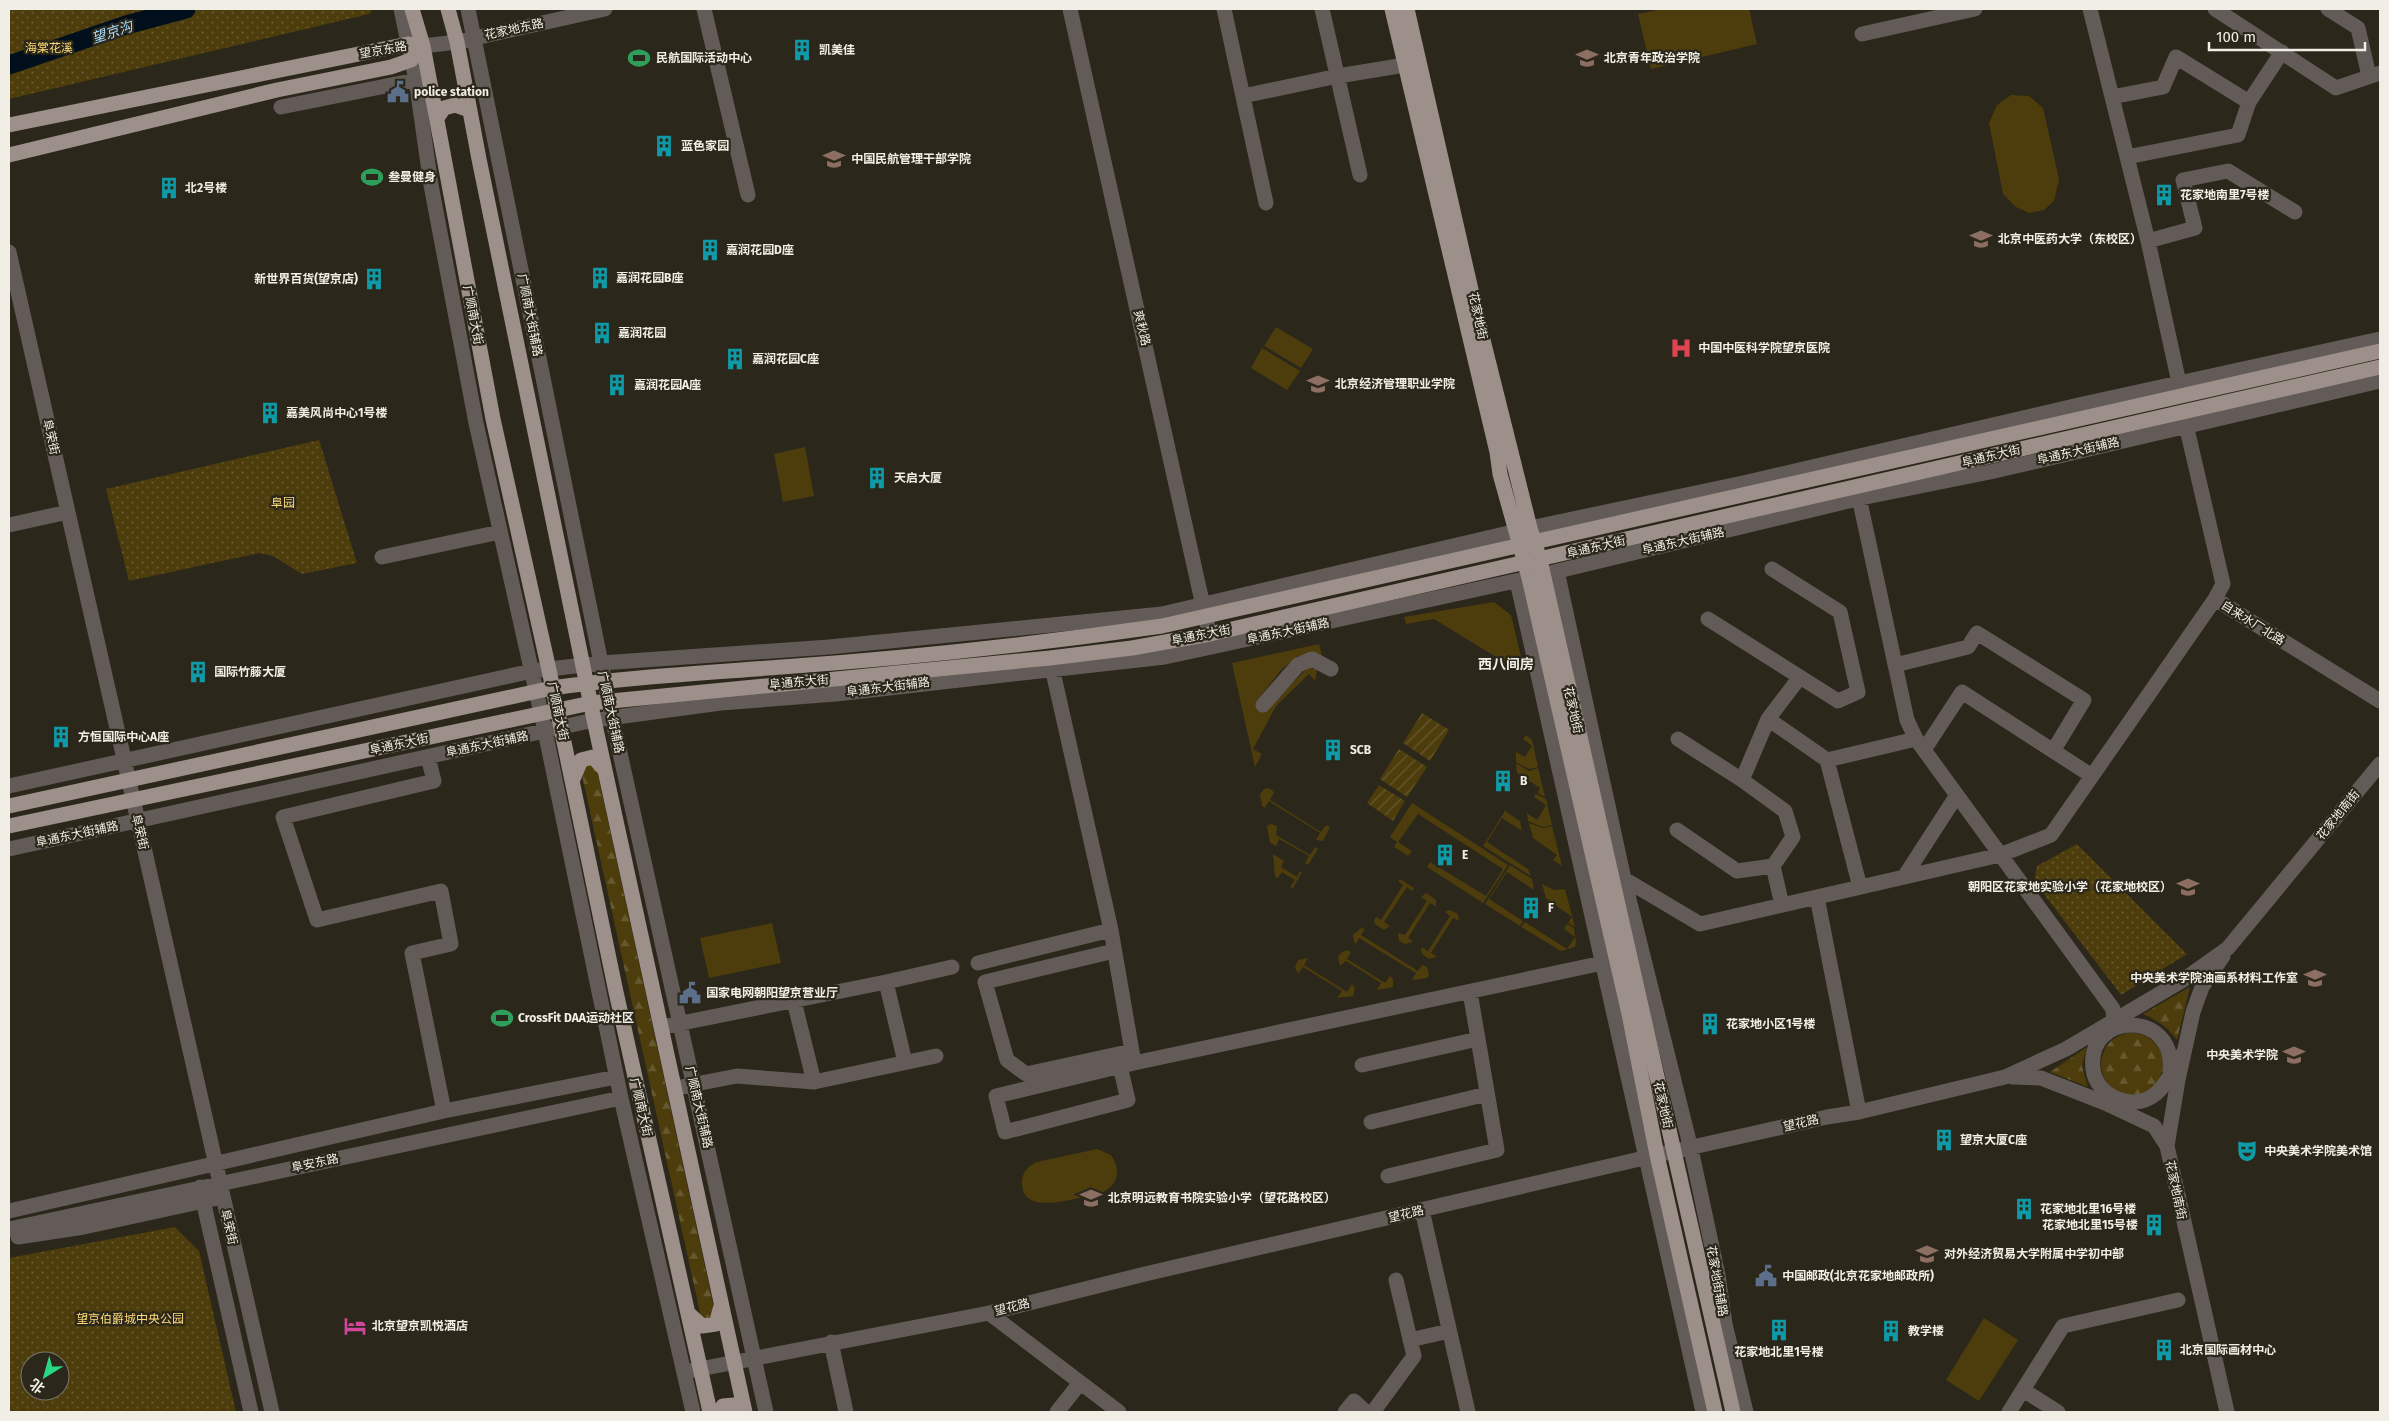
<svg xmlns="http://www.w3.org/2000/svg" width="2389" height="1421" font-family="'Fira Sans','Noto Sans SC',sans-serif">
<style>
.grass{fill:#4d3d0c}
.forest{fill:url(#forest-firs)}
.park{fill:url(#park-dots);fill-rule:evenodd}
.garden{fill:url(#garden-furrows)}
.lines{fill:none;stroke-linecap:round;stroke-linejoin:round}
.river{stroke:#000f1b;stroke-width:19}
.minor{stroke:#625b58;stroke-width:15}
.major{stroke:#9d8f89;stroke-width:15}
.labels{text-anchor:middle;stroke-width:4.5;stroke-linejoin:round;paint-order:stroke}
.street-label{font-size:12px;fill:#f1eee6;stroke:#2b271a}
.park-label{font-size:12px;fill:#fcd977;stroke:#2b271a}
.poi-label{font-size:12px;font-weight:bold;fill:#f1eee6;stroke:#2b271a;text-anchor:start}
.water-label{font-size:14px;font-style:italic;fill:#a5dafe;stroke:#2b271a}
.neighbourhood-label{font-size:14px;font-weight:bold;fill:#f1eee6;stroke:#2b271a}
</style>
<defs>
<pattern id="forest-firs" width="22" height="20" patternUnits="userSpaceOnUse" patternTransform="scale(1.25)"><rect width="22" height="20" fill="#4d3d0c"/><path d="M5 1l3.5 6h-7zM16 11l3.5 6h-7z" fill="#67592f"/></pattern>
<pattern id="park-dots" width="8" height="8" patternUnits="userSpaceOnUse" patternTransform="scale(1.25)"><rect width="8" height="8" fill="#4d3d0c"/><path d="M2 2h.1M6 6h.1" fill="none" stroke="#67592f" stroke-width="1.8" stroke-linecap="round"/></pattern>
<pattern id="garden-furrows" width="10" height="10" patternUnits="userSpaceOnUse" patternTransform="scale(1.25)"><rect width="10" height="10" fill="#4d3d0c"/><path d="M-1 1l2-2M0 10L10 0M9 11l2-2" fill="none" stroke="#67592f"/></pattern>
</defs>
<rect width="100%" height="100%" fill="#2b271a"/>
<path class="grass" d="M1662 9H1749L1757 44 1651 69 1638 14Z
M2011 95 2029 96 2043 108 2059 179 2054 201 2044 210 2029 213 2016 207 2003 194 1989 123 1997 105Z
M1276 327 1313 349 1301 368 1264 346Z
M1262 348 1300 371 1287 390 1251 368Z
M805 447 814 496 783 502 774 454Z
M1494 602 1511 615 1524 669 1519 671 1434 619 1406 624 1404 617Z
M1319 644 1322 656H1298L1281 670 1255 703 1266 711 1308 667 1317 670 1315 681 1309 674 1276 706 1253 749 1262 754 1255 767 1232 663Z
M1526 735 1532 740 1538 767 1529 769 1516 762V752L1525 757 1532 746 1523 739Z
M1516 763 1529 771 1538 768 1545 797 1538 793 1540 788 1517 773Z
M1269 788 1274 792 1270 800 1321 832 1326 825 1330 827 1323 841 1316 840 1320 833 1269 801 1265 808 1262 806 1260 794 1264 789Z
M1536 794 1546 799 1552 825 1543 827 1528 821 1527 813 1537 820 1546 805 1534 797Z
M1412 803 1508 865 1483 903 1427 867 1430 862 1486 896 1503 869 1418 814 1398 842 1412 851 1408 856 1394 847 1397 842 1390 837Z
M1505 811 1520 821 1522 831 1502 818 1487 842 1528 869 1531 876 1483 846Z
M1529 823 1543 828 1552 826 1562 866 1553 860 1557 855 1533 838Z
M1271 824 1277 826 1276 835 1310 855 1315 847 1318 849 1308 865 1305 863 1309 856 1279 839 1276 846 1270 843 1267 826Z
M1273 854 1284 861 1281 867 1297 877 1300 871 1302 872 1293 888 1290 887 1295 880 1282 872 1278 878 1275 877Z
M1510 865 1532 879 1534 890 1507 872 1489 899 1523 921 1520 926 1485 904Z
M1400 879 1414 888 1412 891 1407 887 1384 922 1390 926 1384 930 1375 924 1374 920 1376 917 1381 920 1403 885 1398 881Z
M1542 884 1554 890 1565 889 1575 927 1568 923 1572 917 1546 898Z
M1426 893 1436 900V906L1430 903 1408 938 1413 942 1405 944 1399 941 1398 933 1405 935 1427 901 1421 897Z
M1450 910 1458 914 1459 921 1453 918 1431 953 1437 957 1429 959 1422 954 1421 950 1422 947 1428 951 1450 916 1445 912Z
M1525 922 1567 949 1575 937 1564 929 1567 924 1574 928 1576 943 1575 947 1561 951 1521 927Z
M772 923 781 963 709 978 700 938Z
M1361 928 1365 929 1361 935 1418 971 1422 965 1427 967 1429 975 1427 978 1412 980 1416 973 1359 938 1356 944 1354 942 1353 935Z
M1347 950 1351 952 1347 959 1385 983 1390 976 1393 979V987L1377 990 1381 983 1346 961 1340 966 1338 957 1342 952Z
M1308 958 1304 965 1347 992 1352 984 1355 988 1353 996 1337 998 1342 991 1303 967 1298 974 1295 967 1298 960Z
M1097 1149 1111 1155C1121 1169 1119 1184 1103 1192 1082 1196 1022 1219 1022 1183 1022 1172 1028 1166 1037 1162Z
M1984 1318 2018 1340 1979 1401 1946 1380Z"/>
<path class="forest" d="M584 764 596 766 715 1313 712 1318 705 1320 701 1317 581 771Z
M2190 987 2177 1040C2167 1027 2158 1020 2143 1014Z
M2101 1064a31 31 0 1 1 62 0a31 31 0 1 1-62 0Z
M2087 1047 2082 1066 2088 1087 2050 1072Z"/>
<path class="park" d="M9 9H373L369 14 9 99Z
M319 440 357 563 302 574 273 556 260 553 129 581 106 489Z
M2077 844 2187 954 2121 995 2034 881 2037 866Z
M175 1227 199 1251 236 1412H9V1258ZM30 1361H60V1391H30Z"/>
<path class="garden" d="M1422 713 1449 730 1430 761 1403 743Z
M1399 749 1427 767 1407 797 1380 779Z
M1379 785 1405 801 1393 821 1367 803Z"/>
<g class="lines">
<path class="river" d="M9 65 126 25 186 9"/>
<path class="minor" d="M401 9 416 80 431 185 476 423 545 731 621 1098 693 1412
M468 9 612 717 766 1412
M704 9 748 195
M1070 9 1212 646
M1224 9 1266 203
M1322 9 1360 175
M2090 9 2148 241 2181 392
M2215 9 2336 88 2380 73
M2328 9 2358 28 2369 76
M1862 34 1975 9
M423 46 457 42 605 9
M1243 96 1338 76 1405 65
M2112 97 2163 87 2176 57 2249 102
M281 107 416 80
M2127 157 2238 135 2249 102 2282 52
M2148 241 2195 228 2183 180 2228 171 2295 212
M9 252 272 1412
M2184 416 2223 584 2215 599 2380 701
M1857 488 1907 720 1916 739 2113 1009 2114 1026
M9 525 68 512
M382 557 500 532
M1772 569 1840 612 1858 692 1838 701 1800 677
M1557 571 1624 879 1691 1149 1718 1275 1725 1324 1746 1412
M1517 581 1703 1412
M1708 619 1800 677 1768 719 1742 780 1785 811 1793 837 1773 866 1782 905
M1051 663 1111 930 1134 1063
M1895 665 1968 647 1977 633 2084 700 2053 751
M1263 705 1298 665 1312 659 1331 669
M1768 719 1827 760 1860 887
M1678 739 1742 780
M1924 750 1962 692 2092 776
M428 757 434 781 283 817 317 920 441 891 451 944 412 953 444 1111
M1827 760 1916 739
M9 786 532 671 601 663 829 647 1162 614 1530 528 1743 483 2083 404 2380 339
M1677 830 1737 871 1773 866
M9 849 594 720 721 703 836 694 1165 657 1529 578 1861 498 1990 472 2380 381
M1619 876 1700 924 2000 855 2051 835 2215 599
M1904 877 1957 795
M1817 897 1859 1112
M1114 951 985 982 1007 1060 1026 1074 1132 1051
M978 963 1111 930
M886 982 905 1062
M794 1001 814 1082
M662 1027 886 982 952 967
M1362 1065 1478 1039
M1120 1066 1128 1100 1005 1132 996 1096 1134 1063 1612 961
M2170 1072C2177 1009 2086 1011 2093 1069 2096 1096 2132 1112 2154 1095 2167 1086 2175 1065 2184 1052
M2012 1077 2041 1078 2105 1103 2154 1126 2167 1146 2227 1412
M675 1088 737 1076 814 1082 936 1056
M1371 1122 1487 1094
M2167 1146 2178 1080 2193 1012 2202 987 2223 956
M1388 1176 1497 1150 1470 992
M200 1187 251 1412
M1422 1210 1468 1412
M9 1211 444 1111 616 1077
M9 1229 621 1098
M18 1237 84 1227 213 1199
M989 1313 1119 1412
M1410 1340 1449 1331
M831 1342 846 1412
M684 1372 989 1313 1145 1274 1657 1155 1827 1117 1859 1112 2005 1077 2066 1049 2183 980 2228 948 2380 764
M2023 1390 2058 1412
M1057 1412 1080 1383
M1345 1412 1354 1401 1366 1412
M1373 1412 1414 1356 1396 1280
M2009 1412 2063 1326 2178 1300"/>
<path class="major" d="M412 9 423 46 493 419 549 670 616 992 710 1412
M448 9 457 42 479 159 594 720 745 1412
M1392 9 1497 452 1500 474 1529 578 1629 1014 1657 1155 1715 1412
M1407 9 1477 316 1530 528 1540 560 1733 1412
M437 118 444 108 455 105 469 110
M9 125 408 44 423 46
M9 155 277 90 391 67 411 60 423 46
M573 779 581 760 593 757 605 770
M9 806 552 688C629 677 705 673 782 667 909 658 1036 644 1162 626L2380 351
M9 826 591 703 1050 658 1132 648 1210 634 2380 367
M688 1313 702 1326 716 1324 721 1306
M720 1412 723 1406 734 1405 740 1412"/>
</g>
<defs>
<g id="building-bare" transform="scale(1.725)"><path d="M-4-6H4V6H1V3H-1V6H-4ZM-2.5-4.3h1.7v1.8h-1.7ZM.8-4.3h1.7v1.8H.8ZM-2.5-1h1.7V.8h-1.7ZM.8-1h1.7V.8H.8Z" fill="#0f9aa8" stroke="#2b271a" stroke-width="2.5" paint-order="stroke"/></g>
<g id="stadium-bare" transform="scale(1.725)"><path d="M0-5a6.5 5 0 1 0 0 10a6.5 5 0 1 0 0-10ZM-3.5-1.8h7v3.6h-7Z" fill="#2e9e5b" stroke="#2b271a" stroke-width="2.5" paint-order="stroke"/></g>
<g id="university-bare" transform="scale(1.725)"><path d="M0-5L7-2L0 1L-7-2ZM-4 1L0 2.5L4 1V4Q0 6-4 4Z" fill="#8d6e63" stroke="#2b271a" stroke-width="2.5" paint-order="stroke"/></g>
<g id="civic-bare" transform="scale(1.725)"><path d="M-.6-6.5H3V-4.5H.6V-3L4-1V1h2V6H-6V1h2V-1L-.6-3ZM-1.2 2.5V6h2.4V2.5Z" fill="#5c6f8a" stroke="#2b271a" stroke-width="2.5" paint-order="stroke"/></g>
<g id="hospital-bare" transform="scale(1.725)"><path d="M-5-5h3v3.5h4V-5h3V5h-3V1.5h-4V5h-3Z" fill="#e0444e" stroke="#2b271a" stroke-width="2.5" paint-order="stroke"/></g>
<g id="school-bare" transform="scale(1.725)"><path d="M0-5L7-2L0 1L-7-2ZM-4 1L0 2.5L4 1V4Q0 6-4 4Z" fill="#8d6e63" stroke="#2b271a" stroke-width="2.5" paint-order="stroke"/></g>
<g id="theatre-bare" transform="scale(1.725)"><path d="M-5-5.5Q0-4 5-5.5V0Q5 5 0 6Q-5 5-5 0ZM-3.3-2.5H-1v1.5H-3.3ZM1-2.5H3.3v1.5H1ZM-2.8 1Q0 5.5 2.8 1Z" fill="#0f9aa8" stroke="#2b271a" stroke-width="2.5" paint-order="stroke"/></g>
<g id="hotel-bare" transform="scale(1.725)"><path d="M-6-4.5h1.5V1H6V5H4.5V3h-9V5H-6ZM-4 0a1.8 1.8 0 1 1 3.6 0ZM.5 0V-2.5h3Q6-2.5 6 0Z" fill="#d1479c" stroke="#2b271a" stroke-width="2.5" paint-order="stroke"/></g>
</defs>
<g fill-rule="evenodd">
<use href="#building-bare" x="802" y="50"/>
<use href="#stadium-bare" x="639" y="58"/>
<use href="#university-bare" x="1587" y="58"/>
<use href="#civic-bare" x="398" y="92"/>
<use href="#building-bare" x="664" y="146"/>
<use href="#university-bare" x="834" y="159"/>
<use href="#stadium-bare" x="372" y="177"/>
<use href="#building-bare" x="169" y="188"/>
<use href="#building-bare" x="2164" y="195"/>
<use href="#university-bare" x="1981" y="239"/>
<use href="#building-bare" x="710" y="250"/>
<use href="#building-bare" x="600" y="278"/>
<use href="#building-bare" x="374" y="279"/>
<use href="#building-bare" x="602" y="333"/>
<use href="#hospital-bare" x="1681" y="348"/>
<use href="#building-bare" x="735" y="359"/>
<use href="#university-bare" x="1318" y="384"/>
<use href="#building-bare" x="617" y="385"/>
<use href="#building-bare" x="270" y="413"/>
<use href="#building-bare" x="877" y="478"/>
<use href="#building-bare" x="198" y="672"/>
<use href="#building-bare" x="61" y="737"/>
<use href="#building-bare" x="1333" y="750"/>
<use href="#building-bare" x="1503" y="781"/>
<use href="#building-bare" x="1445" y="855"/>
<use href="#school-bare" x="2188" y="887"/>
<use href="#building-bare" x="1531" y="908"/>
<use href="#school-bare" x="2315" y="978"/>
<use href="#civic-bare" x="690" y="993"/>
<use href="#stadium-bare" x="502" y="1018"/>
<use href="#building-bare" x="1710" y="1024"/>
<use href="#university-bare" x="2294" y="1055"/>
<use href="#building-bare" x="1944" y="1140"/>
<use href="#theatre-bare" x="2247" y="1151"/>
<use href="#school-bare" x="1091" y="1198"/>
<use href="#building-bare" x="2024" y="1209"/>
<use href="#building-bare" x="2154" y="1225"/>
<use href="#school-bare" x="1927" y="1254"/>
<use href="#civic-bare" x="1766" y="1276"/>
<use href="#hotel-bare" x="355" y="1326"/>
<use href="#building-bare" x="1779" y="1330"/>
<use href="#building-bare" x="1891" y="1331"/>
<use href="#building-bare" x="2164" y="1350"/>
</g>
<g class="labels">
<g class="street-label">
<text transform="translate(514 29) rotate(-12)" y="4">花家地东路</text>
<text transform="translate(383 50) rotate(-10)" y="4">望京东路</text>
<text transform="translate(473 315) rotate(79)" y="4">广顺南大街</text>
<text transform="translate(530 315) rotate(79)" y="4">广顺南大街辅路</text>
<text transform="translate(1478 316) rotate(78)" y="4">花家地街</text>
<text transform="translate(1142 328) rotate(77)" y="4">爽秋路</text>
<text transform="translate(51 437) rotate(77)" y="4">阜荣街</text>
<text transform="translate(2078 451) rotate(-13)" y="4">阜通东大街辅路</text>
<text transform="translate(1991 456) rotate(-13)" y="4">阜通东大街</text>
<text transform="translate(1683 541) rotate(-13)" y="4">阜通东大街辅路</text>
<text transform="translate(1596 547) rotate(-13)" y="4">阜通东大街</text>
<text transform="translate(2253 623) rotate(32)" y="4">自来水厂北路</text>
<text transform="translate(1288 631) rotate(-12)" y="4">阜通东大街辅路</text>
<text transform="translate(1201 635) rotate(-11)" y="4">阜通东大街</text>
<text transform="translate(799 682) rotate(-5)" y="4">阜通东大街</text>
<text transform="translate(888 687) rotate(-7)" y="4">阜通东大街辅路</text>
<text transform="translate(1573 710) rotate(77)" y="4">花家地街</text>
<text transform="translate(558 711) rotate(78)" y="4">广顺南大街</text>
<text transform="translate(611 712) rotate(78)" y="4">广顺南大街辅路</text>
<text transform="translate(399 744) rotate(-12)" y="4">阜通东大街</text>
<text transform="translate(487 744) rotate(-12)" y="4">阜通东大街辅路</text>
<text transform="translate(2338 815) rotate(-51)" y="4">花家地南街</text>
<text transform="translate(140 832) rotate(77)" y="4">阜荣街</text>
<text transform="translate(77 834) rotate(-12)" y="4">阜通东大街辅路</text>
<text transform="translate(1663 1105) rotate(77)" y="4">花家地街</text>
<text transform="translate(641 1107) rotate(77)" y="4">广顺南大街</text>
<text transform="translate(699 1107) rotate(77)" y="4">广顺南大街辅路</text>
<text transform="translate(1801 1123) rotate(-13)" y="4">望花路</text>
<text transform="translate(315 1163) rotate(-12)" y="4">阜安东路</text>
<text transform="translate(2176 1190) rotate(78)" y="4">花家地南街</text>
<text transform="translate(1406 1214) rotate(-13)" y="4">望花路</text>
<text transform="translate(229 1227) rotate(77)" y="4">阜荣街</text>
<text transform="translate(1717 1281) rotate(80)" y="4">花家地街辅路</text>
<text transform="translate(1012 1307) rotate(-14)" y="4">望花路</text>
</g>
<g class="park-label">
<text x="49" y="52">海棠花溪</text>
<text x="283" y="507">阜园</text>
<text x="130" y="1323">望京伯爵城中央公园</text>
</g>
<g class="poi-label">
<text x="819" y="54">凯美佳</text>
<text x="656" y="62">民航国际活动中心</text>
<text x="1604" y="62">北京青年政治学院</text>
<text x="414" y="96">police station</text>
<text x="681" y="150">蓝色家园</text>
<text x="851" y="163">中国民航管理干部学院</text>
<text x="388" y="181">叁曼健身</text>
<text x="185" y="192">北2号楼</text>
<text x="2180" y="199">花家地南里7号楼</text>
<text x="1998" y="243">北京中医药大学（东校区）</text>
<text x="726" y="254">嘉润花园D座</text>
<text x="616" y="282">嘉润花园B座</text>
<text x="358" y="283" text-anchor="end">新世界百货(望京店)</text>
<text x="618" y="337">嘉润花园</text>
<text x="1698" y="352">中国中医科学院望京医院</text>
<text x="752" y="363">嘉润花园C座</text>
<text x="1335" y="388">北京经济管理职业学院</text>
<text x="634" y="389">嘉润花园A座</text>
<text x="286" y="417">嘉美风尚中心1号楼</text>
<text x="894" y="482">天启大厦</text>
<text x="214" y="676">国际竹藤大厦</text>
<text x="78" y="741">方恒国际中心A座</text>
<text x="1350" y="754">SCB</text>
<text x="1520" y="785">B</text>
<text x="1462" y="859">E</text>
<text x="2172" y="891" text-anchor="end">朝阳区花家地实验小学（花家地校区）</text>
<text x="1548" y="912">F</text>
<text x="2298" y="982" text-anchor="end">中央美术学院油画系材料工作室</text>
<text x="706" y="997">国家电网朝阳望京营业厅</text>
<text x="518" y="1022">CrossFit DAA运动社区</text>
<text x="1726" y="1028">花家地小区1号楼</text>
<text x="2278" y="1059" text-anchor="end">中央美术学院</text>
<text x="1960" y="1144">望京大厦C座</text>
<text x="2264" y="1155">中央美术学院美术馆</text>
<text x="1108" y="1202">北京明远教育书院实验小学（望花路校区）</text>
<text x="2040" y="1213">花家地北里16号楼</text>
<text x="2138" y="1229" text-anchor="end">花家地北里15号楼</text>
<text x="1944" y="1258">对外经济贸易大学附属中学初中部</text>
<text x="1782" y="1280">中国邮政(北京花家地邮政所)</text>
<text x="372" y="1330">北京望京凯悦酒店</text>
<text x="1908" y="1335">教学楼</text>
<text x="2180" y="1354">北京国际画材中心</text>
<text x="1779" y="1356" text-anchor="middle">花家地北里1号楼</text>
</g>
<g class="water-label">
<text transform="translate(112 32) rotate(-18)" y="5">望京沟</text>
</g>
<g class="neighbourhood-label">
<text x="1506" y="669">西八间房</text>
</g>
</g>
<rect width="2389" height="1421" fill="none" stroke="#f1eee6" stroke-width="20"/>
<g transform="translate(45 1376) rotate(217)"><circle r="24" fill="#2b271a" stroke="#7a776c"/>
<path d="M0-4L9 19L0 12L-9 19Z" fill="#29d885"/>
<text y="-8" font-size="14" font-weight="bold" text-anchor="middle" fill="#f1eee6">北</text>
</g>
<path d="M2209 42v8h156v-8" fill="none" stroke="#f1eee6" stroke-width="2.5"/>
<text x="2216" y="42" font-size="15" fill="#f1eee6" stroke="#2b271a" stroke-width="4" paint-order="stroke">100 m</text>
</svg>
